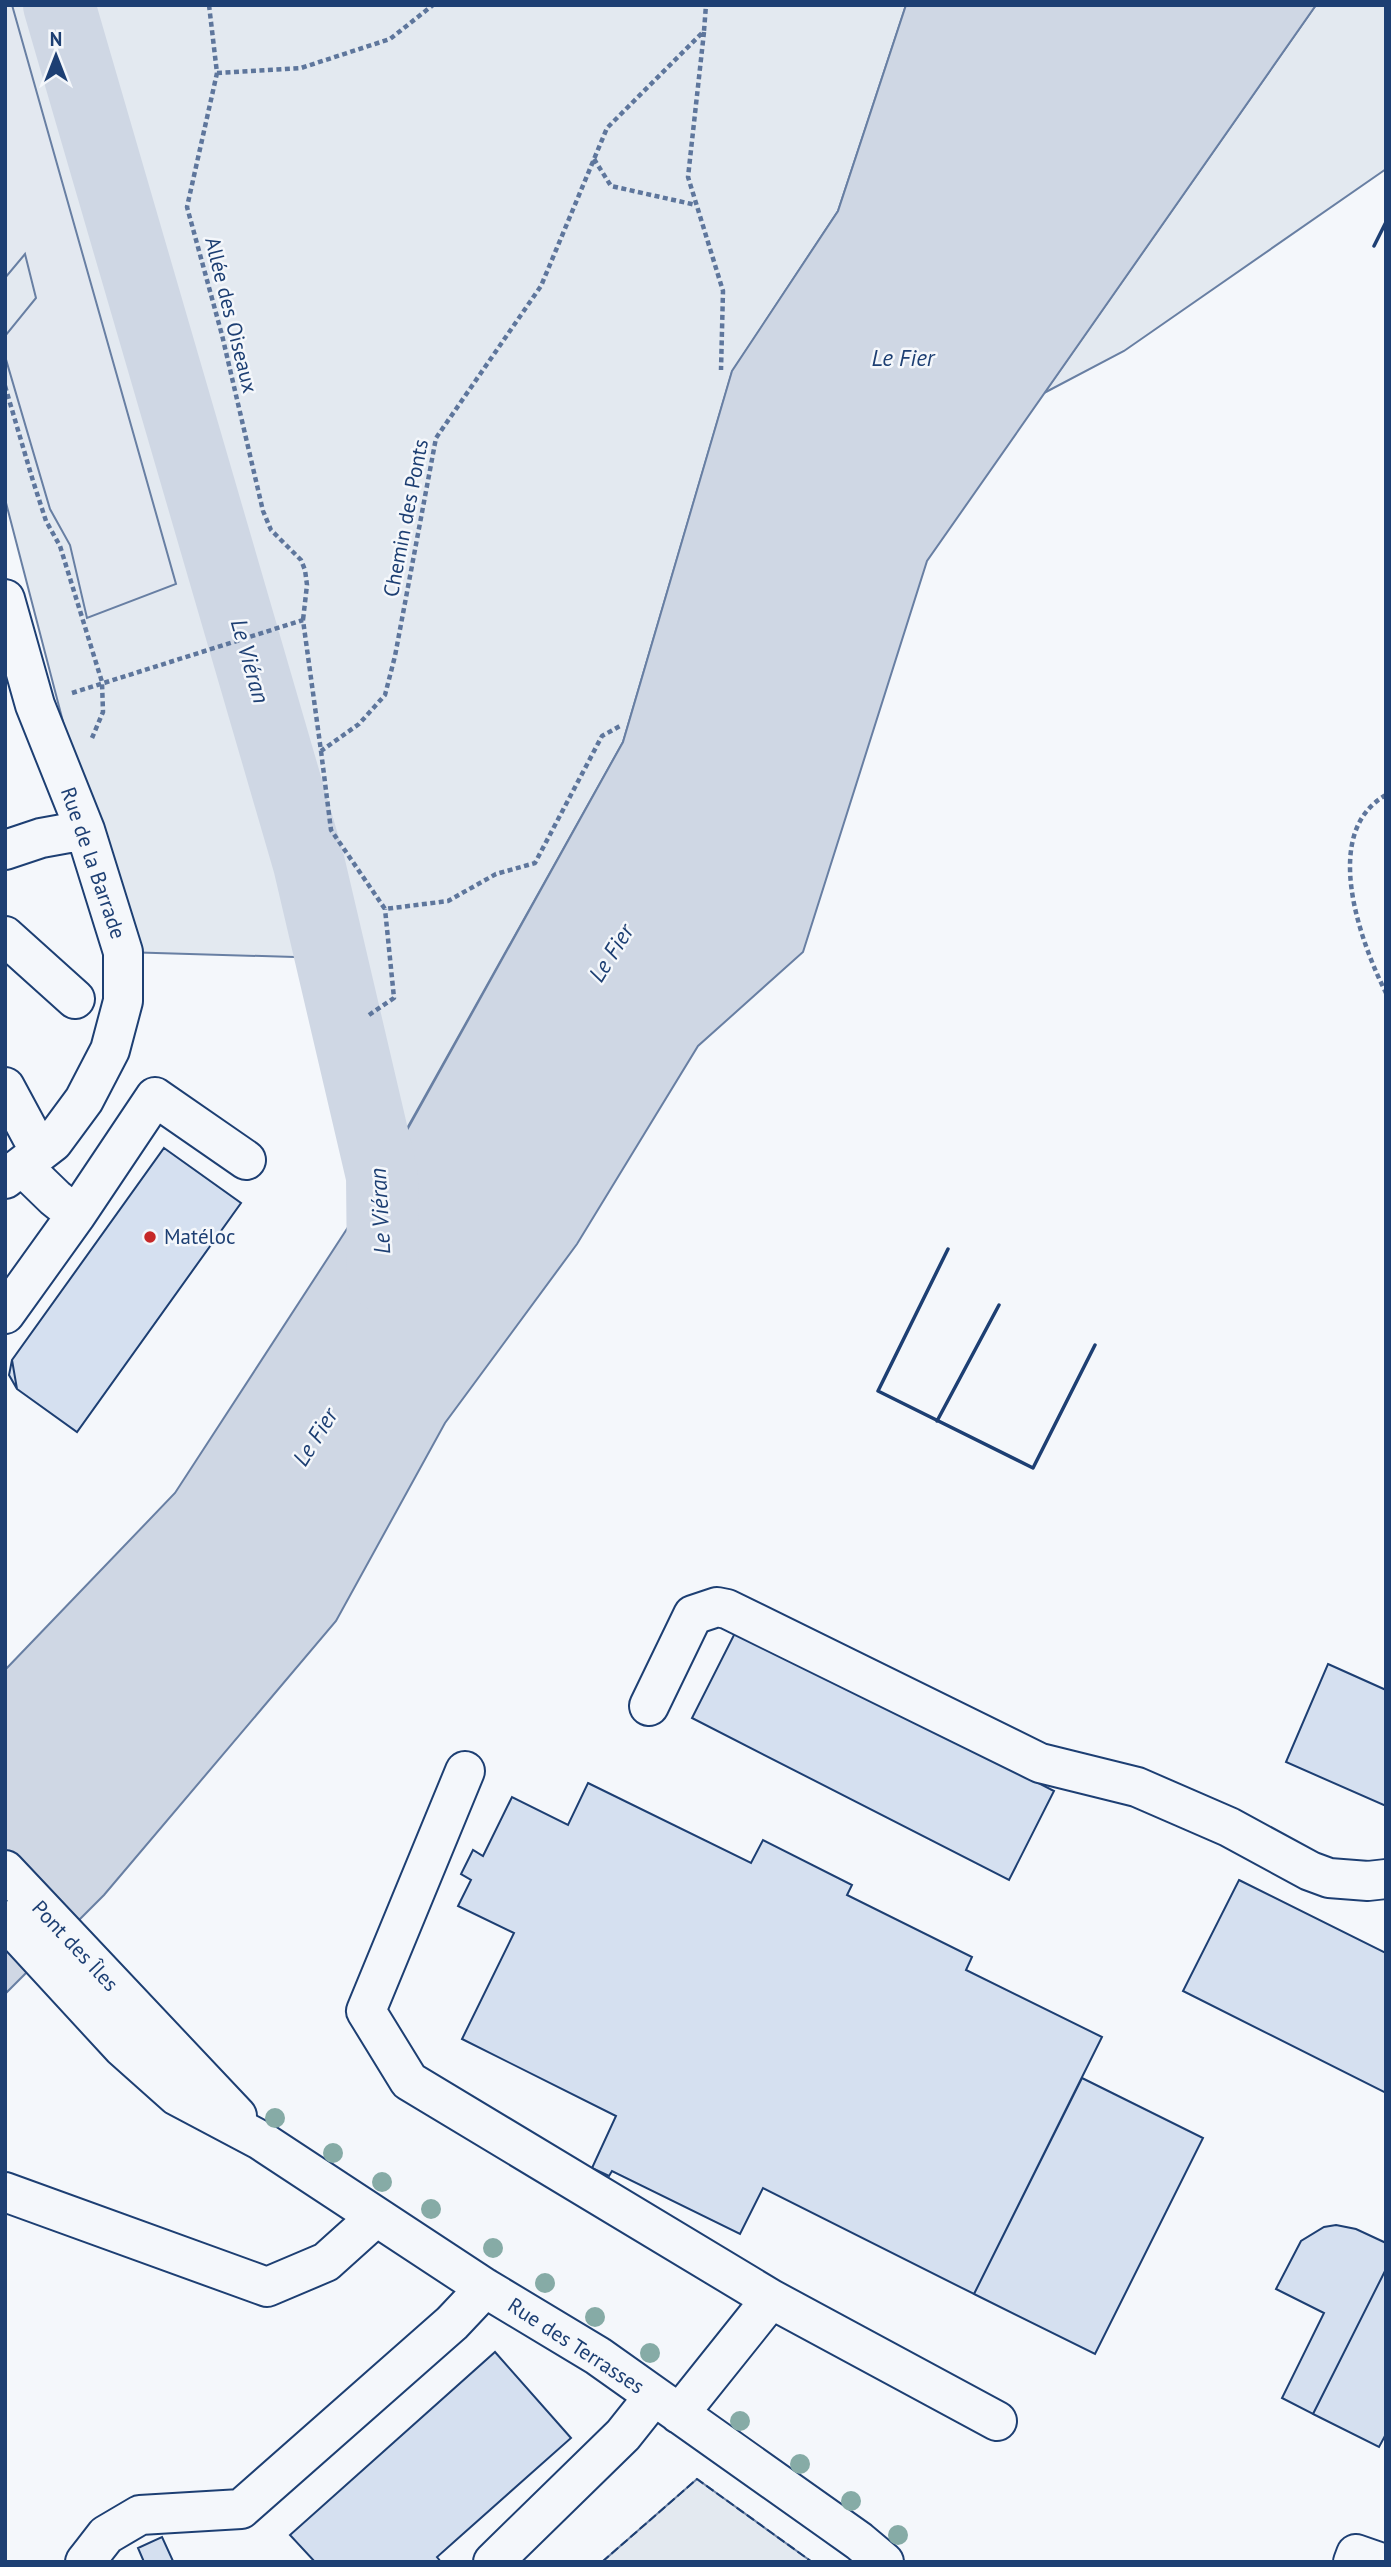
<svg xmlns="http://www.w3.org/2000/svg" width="1391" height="2567" font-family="'PT Sans',sans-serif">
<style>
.green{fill:#e3e9f0;stroke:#687fa3;stroke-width:2}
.parking{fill:#e3e8f0;stroke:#687fa3;stroke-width:2}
.water{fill:#cfd7e4;stroke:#687fa3;stroke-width:2}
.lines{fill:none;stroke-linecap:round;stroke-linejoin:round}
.river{stroke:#cfd7e4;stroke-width:72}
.building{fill:#d5e0f0;stroke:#1d3f73;stroke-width:2}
.minor-casing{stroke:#1d3f73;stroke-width:42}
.path{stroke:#5e769c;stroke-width:4.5;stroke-dasharray:5 3.5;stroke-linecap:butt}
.minor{stroke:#f4f7fb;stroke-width:38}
.fence{stroke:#1d3f73;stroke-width:2;stroke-dasharray:9 3.5;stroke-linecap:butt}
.wall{stroke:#1d3f73;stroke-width:3.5}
.tree{fill:#86aba6}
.poi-dot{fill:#c62828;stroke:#f4f7fb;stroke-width:2.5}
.labels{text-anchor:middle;stroke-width:5;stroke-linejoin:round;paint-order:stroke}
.street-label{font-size:21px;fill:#1d3f73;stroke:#f4f7fb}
.poi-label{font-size:21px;fill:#1d3f73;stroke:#f4f7fb;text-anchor:start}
.water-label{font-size:23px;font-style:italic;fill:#1d3f73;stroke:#f4f7fb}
</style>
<rect width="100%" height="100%" fill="#f4f7fb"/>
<path class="green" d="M5 5H906L838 211 732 372 623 742 386 1166 327 958 123 952 5 499Z
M1316 5H1386V169L1124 351 1044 393Z
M697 2479 812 2562H602Z"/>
<path class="parking" d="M5 5H12L176 584 87 618 70 545 50 509 5 356V336L36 298 25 254 5 278Z"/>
<path class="water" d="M906 5H1316L927 561 803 952 698 1046 577 1244 445 1423 336 1621 104 1895 5 1994V1670L175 1493 382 1175 623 742 732 371 838 211Z"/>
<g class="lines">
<path class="river" d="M59 5 309 864 382 1176 383 1276"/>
</g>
<path class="building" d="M164 1148 241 1203 77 1432 17 1389 12 1360Z
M12 1360 17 1389 9 1375Z
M737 1629 1054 1791 1009 1880 692 1718Z
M1328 1664 1386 1690V1806L1286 1762Z
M588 1783 751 1863 763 1840 852 1885 847 1895 972 1957 966 1970 1102 2037 974 2294 763 2188 740 2234 612 2171 609 2176 592 2168 616 2116 462 2039 514 1933 458 1906 471 1880 461 1874 473 1850 483 1856 512 1797 568 1825Z
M1239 1880 1386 1953V2093L1183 1991Z
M1082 2078 1203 2138 1095 2354 974 2294Z
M1336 2225 1356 2229 1386 2243V2269L1313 2414 1282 2398 1324 2313 1276 2289 1301 2241 1324 2227Z
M1386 2269V2434L1379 2447 1313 2414Z
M495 2352 571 2438 437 2557 441 2562H315L290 2535Z
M162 2537 173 2561 144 2562 138 2548Z"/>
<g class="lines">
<g class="minor-casing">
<path id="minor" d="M5 599 35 705 85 830 123 952V1001L110 1050 84 1100 53 1142 5 1179
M5 850 41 838 85 830
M5 936 75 999
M5 1087 40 1152
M22 1166 55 1198 76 1215 155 1097 246 1160
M5 1314 76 1215
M649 1706 693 1615 717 1607 727 1609 1040 1763 1137 1787 1229 1827 1310 1871 1329 1878 1368 1881 1386 1879
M465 1771 366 2011 409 2081 771 2299
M5 1870 237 2116
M5 1920 122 2047 177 2096 260 2140 485 2288 598 2356 859 2541 884 2562
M5 2192 267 2287 326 2262 376 2217
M679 2414 771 2299 997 2421
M85 2562 106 2535 140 2515 241 2509 452 2323 485 2288
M493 2562 623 2435 654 2396
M1353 2562 1356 2554 1379 2562"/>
</g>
<path class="path" d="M209 5 217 73 187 207 222 335 263 511 271 530 301 560 305 570 307 585 303 620
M704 32 688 177 723 291 721 370
M217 73 301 68 390 39 433 5
M594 159 611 186 696 205
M5 386 33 481 46 521 60 546 102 682 103 712 92 738
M72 693 303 620 321 751 359 724 385 695 395 656 436 438 541 286 607 128 704 31 706 5
M321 751 331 830 385 909 448 901 496 874 535 863 602 736 620 726
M1386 795C1320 832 1360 941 1386 993
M369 1015 394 998 385 909"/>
<use href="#minor" class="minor"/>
<path class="fence" d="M602 2562 697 2479 812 2562"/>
<path class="wall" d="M1374 246 1386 222
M948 1249 878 1391 1033 1468 1095 1345
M937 1421 999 1305"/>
</g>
<g class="tree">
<circle cx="275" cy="2118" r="10"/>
<circle cx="333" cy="2153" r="10"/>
<circle cx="382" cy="2182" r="10"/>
<circle cx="431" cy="2209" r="10"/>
<circle cx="493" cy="2248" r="10"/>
<circle cx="545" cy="2283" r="10"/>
<circle cx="595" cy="2317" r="10"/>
<circle cx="650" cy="2353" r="10"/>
<circle cx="740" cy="2421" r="10"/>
<circle cx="800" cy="2464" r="10"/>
<circle cx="851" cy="2501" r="10"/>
<circle cx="898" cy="2535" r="10"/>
</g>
<circle class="poi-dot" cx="150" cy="1237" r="7"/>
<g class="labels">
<g class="street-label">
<text transform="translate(231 315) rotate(76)" y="7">Allée des Oiseaux</text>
<text transform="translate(406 518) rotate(-79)" y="7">Chemin des Ponts</text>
<text transform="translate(93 863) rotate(71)" y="7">Rue de la Barrade</text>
<text transform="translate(75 1946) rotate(47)" y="7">Pont des Îles</text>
<text transform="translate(576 2346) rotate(33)" y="7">Rue des Terrasses</text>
</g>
<g class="poi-label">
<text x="164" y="1244">Matéloc</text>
</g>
<g class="water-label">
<text x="903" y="366">Le Fier</text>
<text transform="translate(250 661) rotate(74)" y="8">Le Viéran</text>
<text transform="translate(611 953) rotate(-58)" y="8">Le Fier</text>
<text transform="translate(380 1211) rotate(-93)" y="8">Le Viéran</text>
<text transform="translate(315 1437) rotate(-58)" y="8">Le Fier</text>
</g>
</g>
<rect width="1391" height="2567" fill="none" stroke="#1d3f73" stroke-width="14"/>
<g transform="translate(56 56)" stroke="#f4f7fb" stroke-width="5" paint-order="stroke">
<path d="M0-5L12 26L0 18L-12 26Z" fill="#1d3f73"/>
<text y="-10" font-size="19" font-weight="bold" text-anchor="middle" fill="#1d3f73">N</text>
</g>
</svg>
